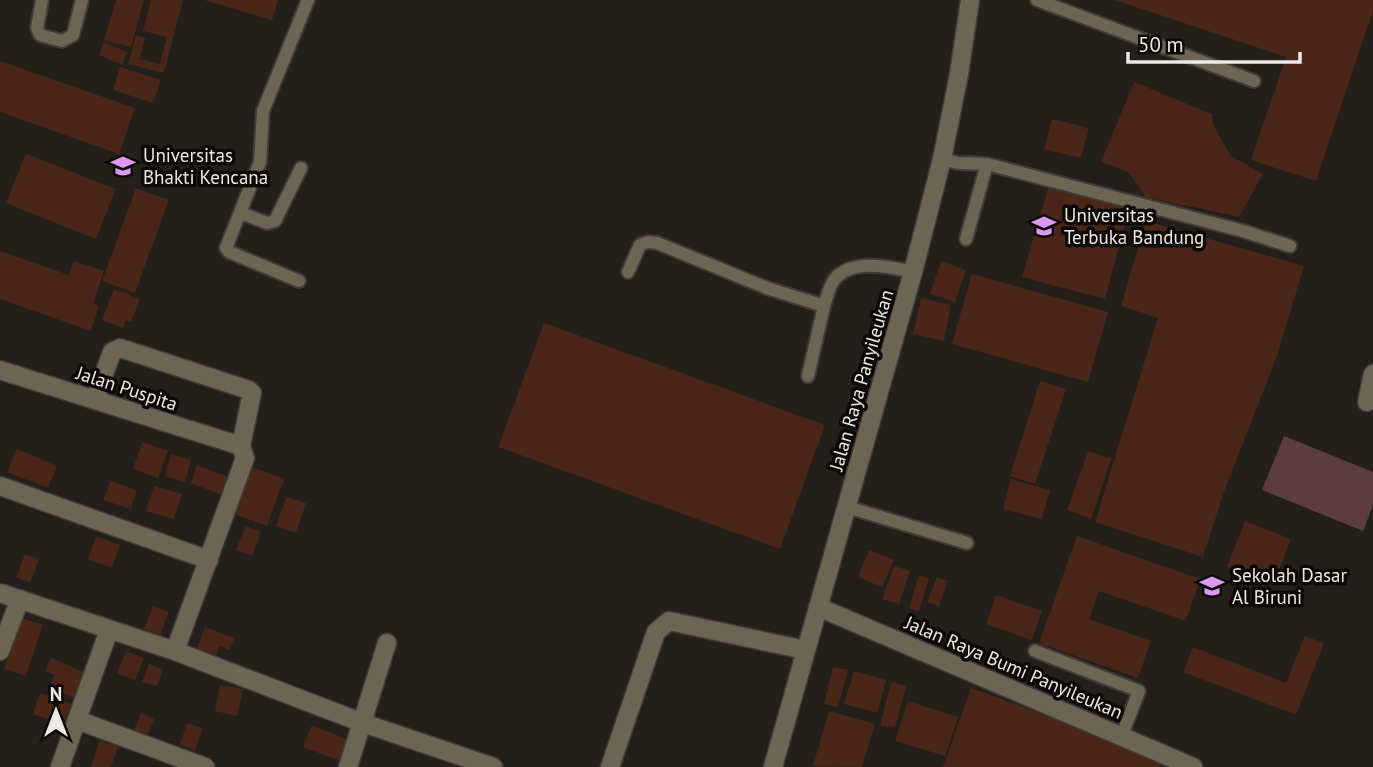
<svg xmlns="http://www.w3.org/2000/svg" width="1373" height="767" font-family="'PT Sans',sans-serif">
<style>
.green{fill:#5c3d3b}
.building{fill:#492617}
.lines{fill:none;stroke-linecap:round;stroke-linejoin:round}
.lane-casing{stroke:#3f3c38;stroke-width:16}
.street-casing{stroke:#3f3c38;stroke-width:21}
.lane{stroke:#6c6554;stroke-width:12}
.street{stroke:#6c6554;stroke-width:18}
.labels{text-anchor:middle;stroke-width:7;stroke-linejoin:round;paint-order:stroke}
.poi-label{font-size:19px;fill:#ece9e7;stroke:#0b0a08;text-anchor:start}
.street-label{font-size:19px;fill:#ece9e7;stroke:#0b0a08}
</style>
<rect width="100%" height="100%" fill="#23201c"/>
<path class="green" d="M1284 436 1373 472V505L1363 531 1262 490Z"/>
<path class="building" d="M116 0H144L131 47 104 40Z
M151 0H183L164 73 128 64 136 35 145 38 140 59 160 64 167 37 143 31Z
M204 0H278L272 20Z
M1115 0H1373V11L1316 181 1251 160 1286 57Z
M104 42 127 52 122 65 99 55Z
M0 61 135 108 119 154 0 112Z
M120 67 161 80 153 103 113 90Z
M1134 82 1212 114 1213 125 1231 156 1263 174 1239 217 1146 197 1128 172 1101 162Z
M1052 119 1089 128 1081 158 1044 149Z
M26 154 116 189 96 239 6 203Z
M1049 186 1129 208 1105 299 1022 277Z
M136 188 169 200 135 293 102 281Z
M1146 221 1304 266 1277 356 1224 492 1203 557 1095 522 1158 318 1121 306Z
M0 251 69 275 74 261 104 271 93 304 99 306 91 331 0 299Z
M941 261 966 270 955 302 930 294Z
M972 274 1108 312 1088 382 952 344Z
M114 289 140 299 131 322 126 320 123 328 102 320Z
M921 298 951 305 944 341 913 334Z
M544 323 825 425 780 549 498 447Z
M1040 381 1066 389 1035 484 1010 476Z
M142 442 168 451 158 478 133 469Z
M17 449 57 466 48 488 7 472Z
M1088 451 1111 459 1091 519 1067 510Z
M171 454 191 460 185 482 165 476Z
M197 465 229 477 222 495 191 483Z
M252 467 284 479 267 526 234 514Z
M1011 479 1050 490 1042 519 1003 509Z
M110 481 137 490 131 509 103 500Z
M154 486 182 494 174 519 146 511Z
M286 497 306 503 296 533 276 526Z
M1245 521 1291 539 1273 585 1227 567Z
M246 526 261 532 252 556 236 550Z
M96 536 120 545 112 568 88 559Z
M1077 536 1200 579 1186 621 1099 591 1089 619 1151 641 1138 678 1039 643Z
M869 550 894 560 882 587 858 577Z
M25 554 39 559 30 583 16 577Z
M894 566 910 571 899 604 882 599Z
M919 575 929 578 919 611 909 608Z
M937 577 948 581 939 606 927 602Z
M996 595 1042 611 1032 640 986 624Z
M153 606 169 612 160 635 144 629Z
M21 618 43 625 26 676 4 669Z
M205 627 234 638 230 650 220 646 216 656 197 649Z
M1305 636 1324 643 1296 715 1183 672 1193 647 1286 683Z
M126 651 144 658 135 680 117 673Z
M51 658 86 673 75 698 50 687 55 675 45 671Z
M149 664 163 669 157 686 142 682Z
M833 667 848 670 838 707 824 704Z
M854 671 886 680 877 713 844 704Z
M891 682 906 686 895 728 880 725Z
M220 685 243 689 237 716 215 711Z
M971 688 1163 758 1160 767H943Z
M40 693 72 704 64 725 33 714Z
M908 701 958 717 945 756 895 741Z
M829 711 875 724 862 767 813 766Z
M141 713 154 719 148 735 134 730Z
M187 723 203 728 195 750 180 745Z
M312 725 349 740 340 761 303 747Z
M99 741 118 746 111 767H91Z"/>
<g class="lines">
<g class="lane-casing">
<path id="lane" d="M42 0 37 28 40 35 62 41 73 35 82 0
M1037 0 1254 81
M942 159 958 163 987 164 1243 231 1290 246
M241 213 267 223 275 221 301 168
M966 239 987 164
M628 272 640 245 648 242 657 243 767 288 824 306C827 298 829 286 834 280 851 258 890 267 913 272
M299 281 229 252 226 248 260 162 263 111 308 0
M808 376 824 306
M847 507 967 543
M1035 651 1139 691 1122 735"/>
</g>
<g class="street-casing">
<path id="street" d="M0 370 241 446
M95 399 112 352 120 348 249 390 252 393 241 446 245 458 175 651
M1367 402 1373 374
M0 486 209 560
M0 593 175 651 363 723 493 767
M818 607 1193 767
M0 651 20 599
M77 720 205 767
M60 767 109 630
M348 767 387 643
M610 767 656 632 669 621 805 650
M773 767 913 272 942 159 959 74 970 0"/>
</g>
<use href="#lane" class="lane"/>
<use href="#street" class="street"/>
</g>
<defs>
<g id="university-bare" transform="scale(1.89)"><path d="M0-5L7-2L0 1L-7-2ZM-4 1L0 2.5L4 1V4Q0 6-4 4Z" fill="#dc99f4" stroke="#0b0a08" stroke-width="2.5" paint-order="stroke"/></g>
<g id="school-bare" transform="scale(1.89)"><path d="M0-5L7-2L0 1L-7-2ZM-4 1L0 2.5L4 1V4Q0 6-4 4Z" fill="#dc99f4" stroke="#0b0a08" stroke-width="2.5" paint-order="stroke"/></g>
</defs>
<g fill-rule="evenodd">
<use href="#university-bare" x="123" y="166"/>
<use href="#university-bare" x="1044" y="226"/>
<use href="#school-bare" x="1212" y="586"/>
</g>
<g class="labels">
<g class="poi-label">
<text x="143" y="162">Universitas<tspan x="143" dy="22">Bhakti Kencana</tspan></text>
<text x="1064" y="222">Universitas<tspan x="1064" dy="22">Terbuka Bandung</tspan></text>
<text x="1232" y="582">Sekolah Dasar<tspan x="1232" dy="22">Al Biruni</tspan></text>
</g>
<g class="street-label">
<text transform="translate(861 380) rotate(-74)" y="7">Jalan Raya Panyileukan</text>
<text transform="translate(127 388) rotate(18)" y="7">Jalan Puspita</text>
<text transform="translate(1014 667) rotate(23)" y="7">Jalan Raya Bumi Panyileukan</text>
</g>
</g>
<g transform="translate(56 711)" stroke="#0b0a08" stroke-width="5" paint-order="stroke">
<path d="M0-5L12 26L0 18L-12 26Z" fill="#ece9e7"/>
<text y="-10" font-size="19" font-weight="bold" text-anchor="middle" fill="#ece9e7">N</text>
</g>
<path d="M1128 52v10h172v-10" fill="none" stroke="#ece9e7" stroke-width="3.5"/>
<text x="1138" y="52" font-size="21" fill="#ece9e7" stroke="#0b0a08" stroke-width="5" paint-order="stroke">50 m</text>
</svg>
